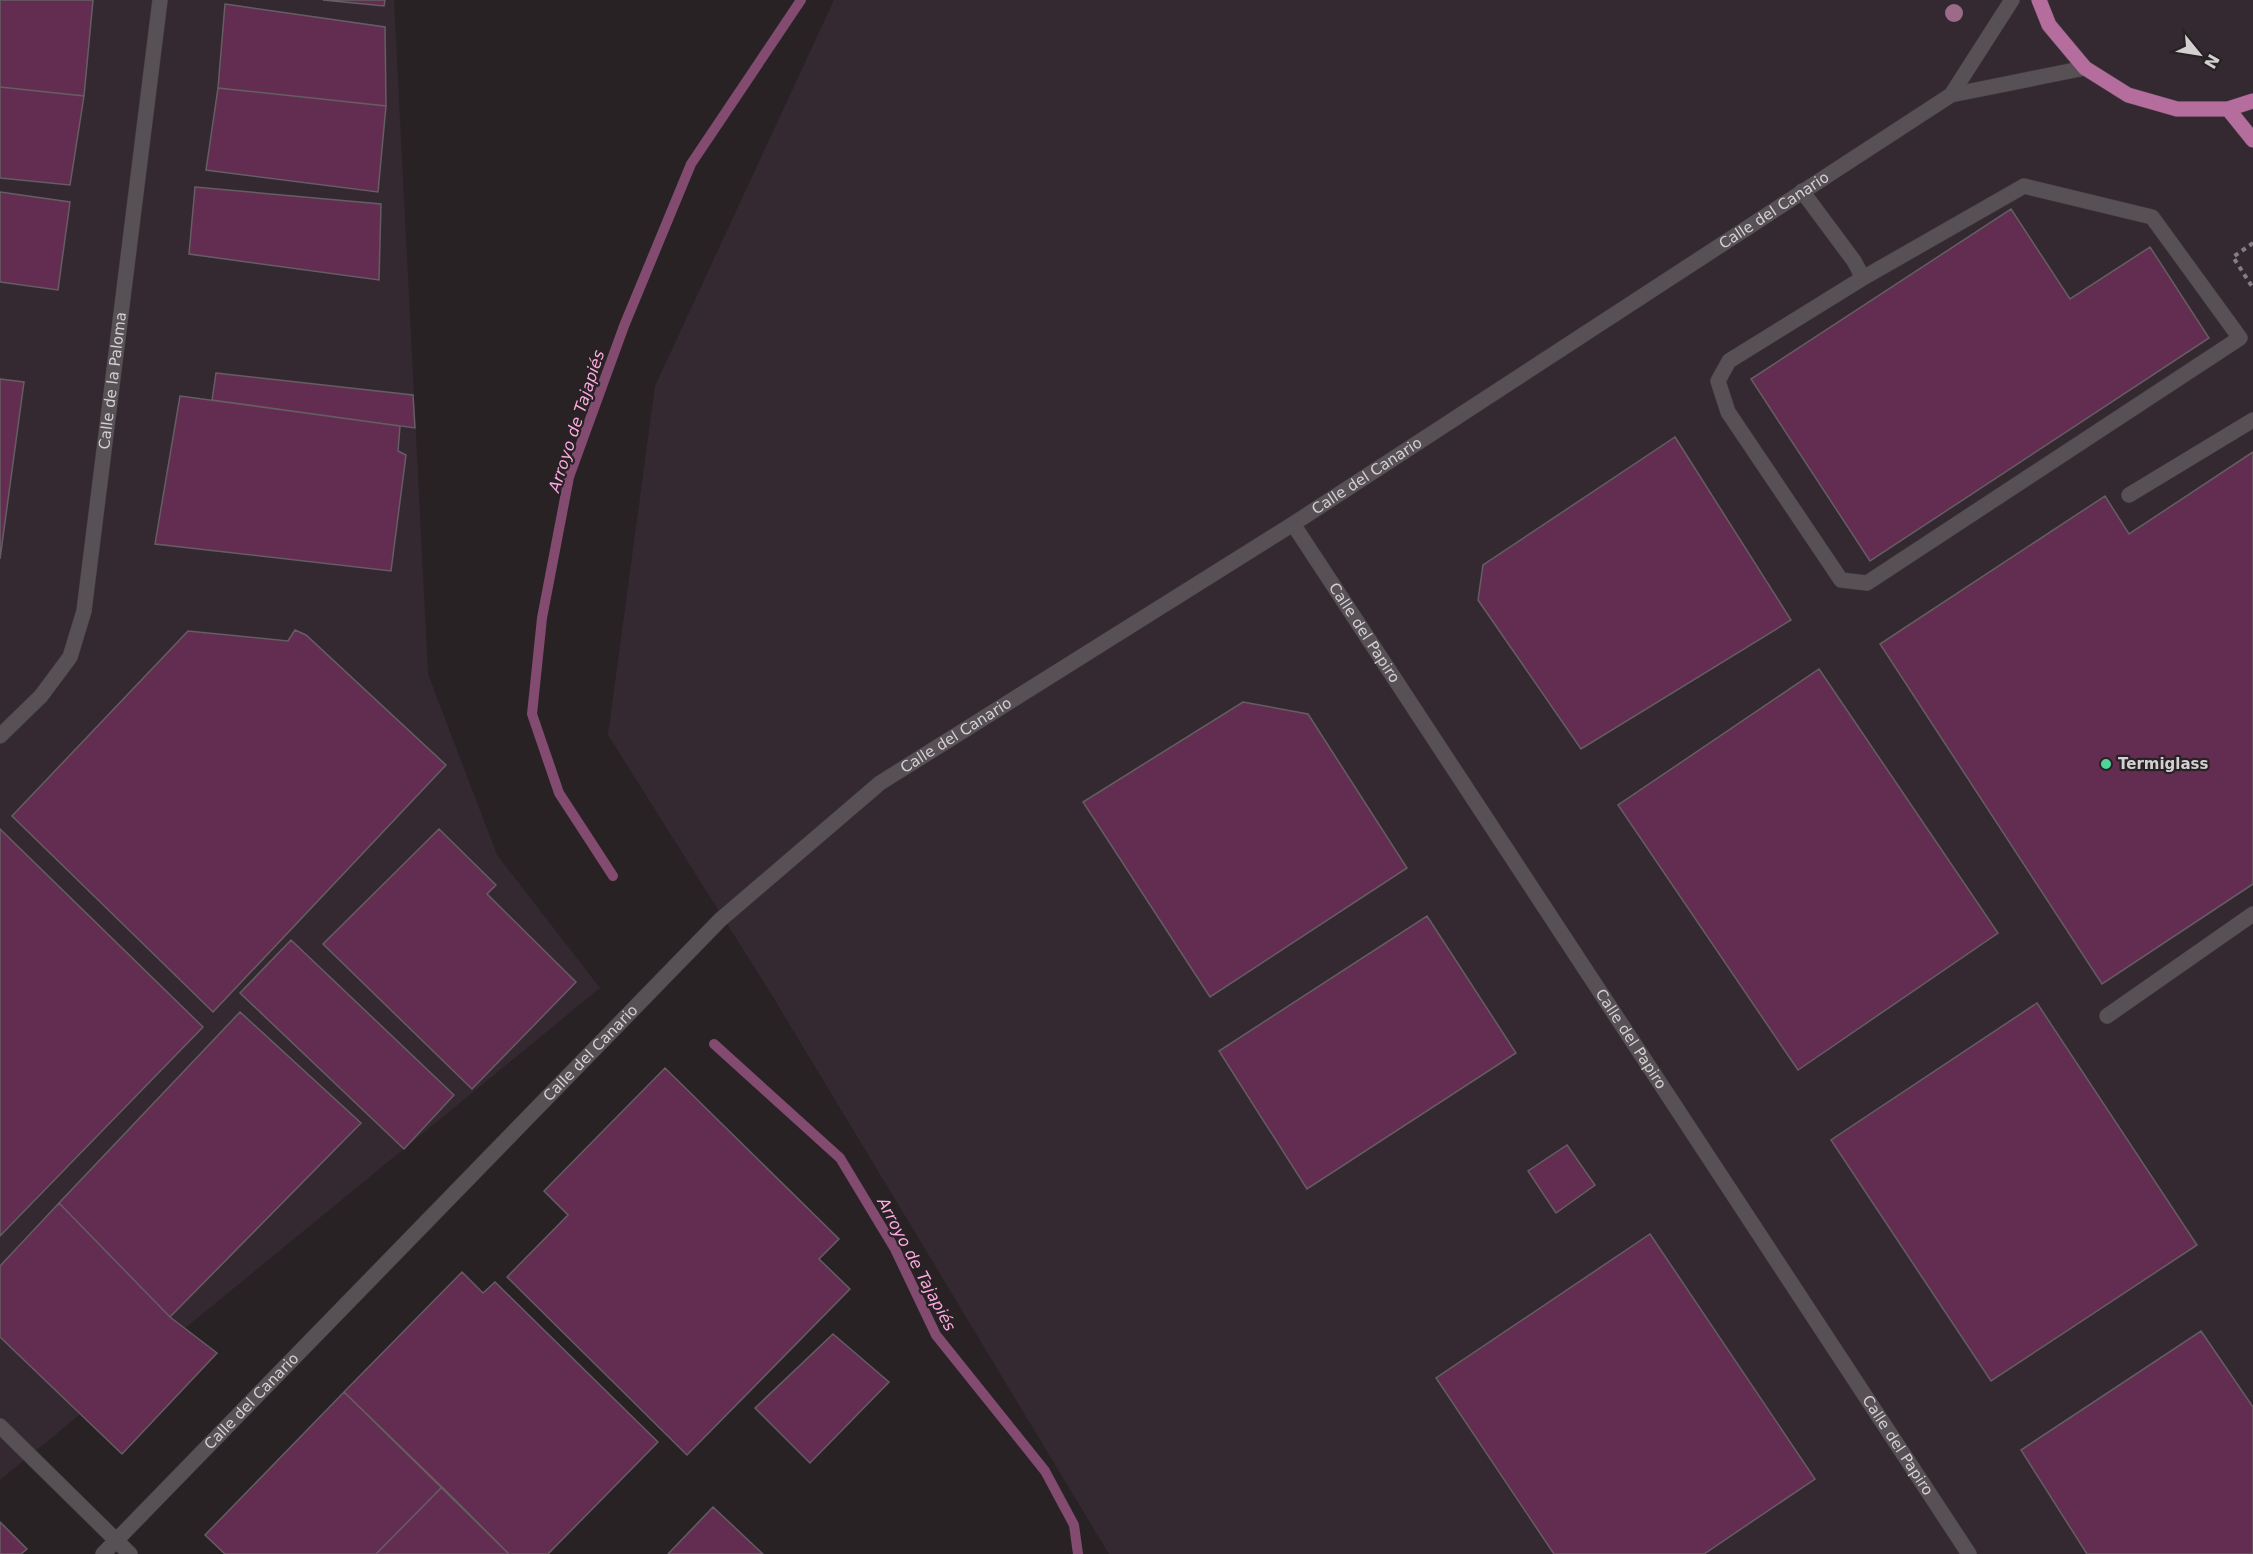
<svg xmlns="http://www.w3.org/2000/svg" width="2253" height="1554" font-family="'DejaVu Sans',sans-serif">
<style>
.built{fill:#342930}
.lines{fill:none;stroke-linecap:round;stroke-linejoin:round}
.stream{stroke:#834b70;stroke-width:10}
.building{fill:#632d51;stroke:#645e62;stroke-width:1.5}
.service-casing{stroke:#433e41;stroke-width:16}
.minor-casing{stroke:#433e41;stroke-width:16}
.primary-casing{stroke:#433e41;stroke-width:16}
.path{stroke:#837e80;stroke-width:4;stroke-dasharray:4.5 4.5;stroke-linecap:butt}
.service{stroke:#575155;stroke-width:15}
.minor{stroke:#575155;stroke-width:15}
.primary{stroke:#b46d9c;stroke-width:15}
.tree{fill:#9c6b8a}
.poi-dot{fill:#4ed399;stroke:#282225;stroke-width:2}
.labels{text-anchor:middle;stroke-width:4.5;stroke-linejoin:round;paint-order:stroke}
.street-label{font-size:15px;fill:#d4d0d2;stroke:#282225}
.poi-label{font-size:15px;font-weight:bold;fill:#d4d0d2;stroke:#282225;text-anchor:start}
.water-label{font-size:16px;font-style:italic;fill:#fea9df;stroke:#282225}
</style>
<rect width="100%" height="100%" fill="#282225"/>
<path class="built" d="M0 0H394L428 674 497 855 600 988 0 1480Z
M834 0H2253V1554H1109L770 992 608 735 655 386Z"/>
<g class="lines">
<path class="stream" d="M613 876 559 793 532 714 542 618 569 477 624 326 691 164 801 0
M714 1044 840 1158 895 1249 936 1335 1045 1471 1074 1525 1078 1554"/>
</g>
<path class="building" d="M0 0H93L84 96 0 87Z
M323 0H385L384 6Z
M225 4 385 27 386 106 218 88Z
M0 87 84 96 70 185 0 178Z
M218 88 386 106 378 192 206 170Z
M195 187 381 204 379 280 189 254Z
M0 192 70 202 58 290 0 282Z
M2011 209 2070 299 2150 247 2209 338 1870 561 1751 379Z
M216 373 413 395 415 428 212 400Z
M0 379 24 382 0 559Z
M180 396 400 426 398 451 406 455 391 571 155 544Z
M1675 437 1791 620 1581 749 1478 600 1483 565Z
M2253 452V884L2102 984 1880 644 2105 496 2129 534Z
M295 630 306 635 446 765 213 1012 12 816 188 631 288 641Z
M1819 669 1998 933 1798 1070 1618 805Z
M1243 702 1308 714 1407 868 1210 997 1083 802Z
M0 829 203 1027 0 1236Z
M439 829 496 885 487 894 576 982 472 1089 323 944Z
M1427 916 1516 1053 1307 1189 1219 1051Z
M291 940 454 1095 404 1149 240 993Z
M2037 1003 2197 1245 1991 1381 1831 1140Z
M240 1012 361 1123 170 1317 59 1203Z
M665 1068 839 1239 819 1259 850 1289 687 1455 507 1277 568 1215 544 1191Z
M1567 1145 1595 1185 1556 1213 1528 1171Z
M59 1203 170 1317 217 1353 122 1454 0 1337V1266Z
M1650 1234 1815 1479 1704 1554H1554L1436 1378Z
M462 1272 483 1293 495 1282 658 1442 548 1554H509L344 1392Z
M2201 1331 2253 1407V1554H2087L2021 1450Z
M833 1334 889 1382 810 1463 755 1408Z
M344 1392 442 1487 376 1554H225L205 1535Z
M442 1487 509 1554H376Z
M713 1507 763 1554H668Z
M0 1522 27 1549 21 1554H0Z"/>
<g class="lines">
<g class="service-casing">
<path id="service" d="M1802 191 1854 261 1863 278 1729 361 1718 381 1728 412 1841 580 1867 583 2240 338 2152 217 2024 186 1863 278
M2129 495 2253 420
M2107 1016 2253 914"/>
</g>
<g class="minor-casing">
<g id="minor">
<path d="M1951 95 2012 0"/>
<path id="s1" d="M1293 524 1969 1554"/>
<path id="s2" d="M0 736 41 696 70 657 84 611 160 0"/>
<path d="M0 1426 130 1554"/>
<path id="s3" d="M103 1554 720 920 880 783 1293 524 1951 95 2085 68"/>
</g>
</g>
<g class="primary-casing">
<path id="primary" d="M2039 0 2049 25 2085 68 2128 95 2177 109H2228L2253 101
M2228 109 2253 140"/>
</g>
<path class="path" d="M2253 243 2233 257 2253 288"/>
<use href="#service" class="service"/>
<use href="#minor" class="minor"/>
<use href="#primary" class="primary"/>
</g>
<circle class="tree" cx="1954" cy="13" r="9"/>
<circle class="poi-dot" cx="2106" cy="764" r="6"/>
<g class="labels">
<g class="street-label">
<text dy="5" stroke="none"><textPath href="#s3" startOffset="2157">Calle del Canario</textPath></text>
<text dy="5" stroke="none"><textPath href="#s2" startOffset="386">Calle de la Paloma</textPath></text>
<text dy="5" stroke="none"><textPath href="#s3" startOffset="1671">Calle del Canario</textPath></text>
<text dy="5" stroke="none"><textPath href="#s1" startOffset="130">Calle del Papiro</textPath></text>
<text dy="5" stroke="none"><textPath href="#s3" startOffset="1185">Calle del Canario</textPath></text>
<text dy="5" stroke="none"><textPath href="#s1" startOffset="616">Calle del Papiro</textPath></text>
<text dy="5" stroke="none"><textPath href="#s3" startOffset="699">Calle del Canario</textPath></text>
<text dy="5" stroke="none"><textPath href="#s3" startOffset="213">Calle del Canario</textPath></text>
<text dy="5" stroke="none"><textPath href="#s1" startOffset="1102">Calle del Papiro</textPath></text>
</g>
<g class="poi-label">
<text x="2118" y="769">Termiglass</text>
</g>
<g class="water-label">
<text transform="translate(576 421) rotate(-72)" y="6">Arroyo de Tajapiés</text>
<text transform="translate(917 1264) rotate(62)" y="6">Arroyo de Tajapiés</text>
</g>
</g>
<g transform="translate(2199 54) rotate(120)" stroke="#282225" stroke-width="4.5" paint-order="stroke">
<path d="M0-4.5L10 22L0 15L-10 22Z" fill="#d4d0d2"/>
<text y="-9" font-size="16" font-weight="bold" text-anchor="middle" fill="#d4d0d2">N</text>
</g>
</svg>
